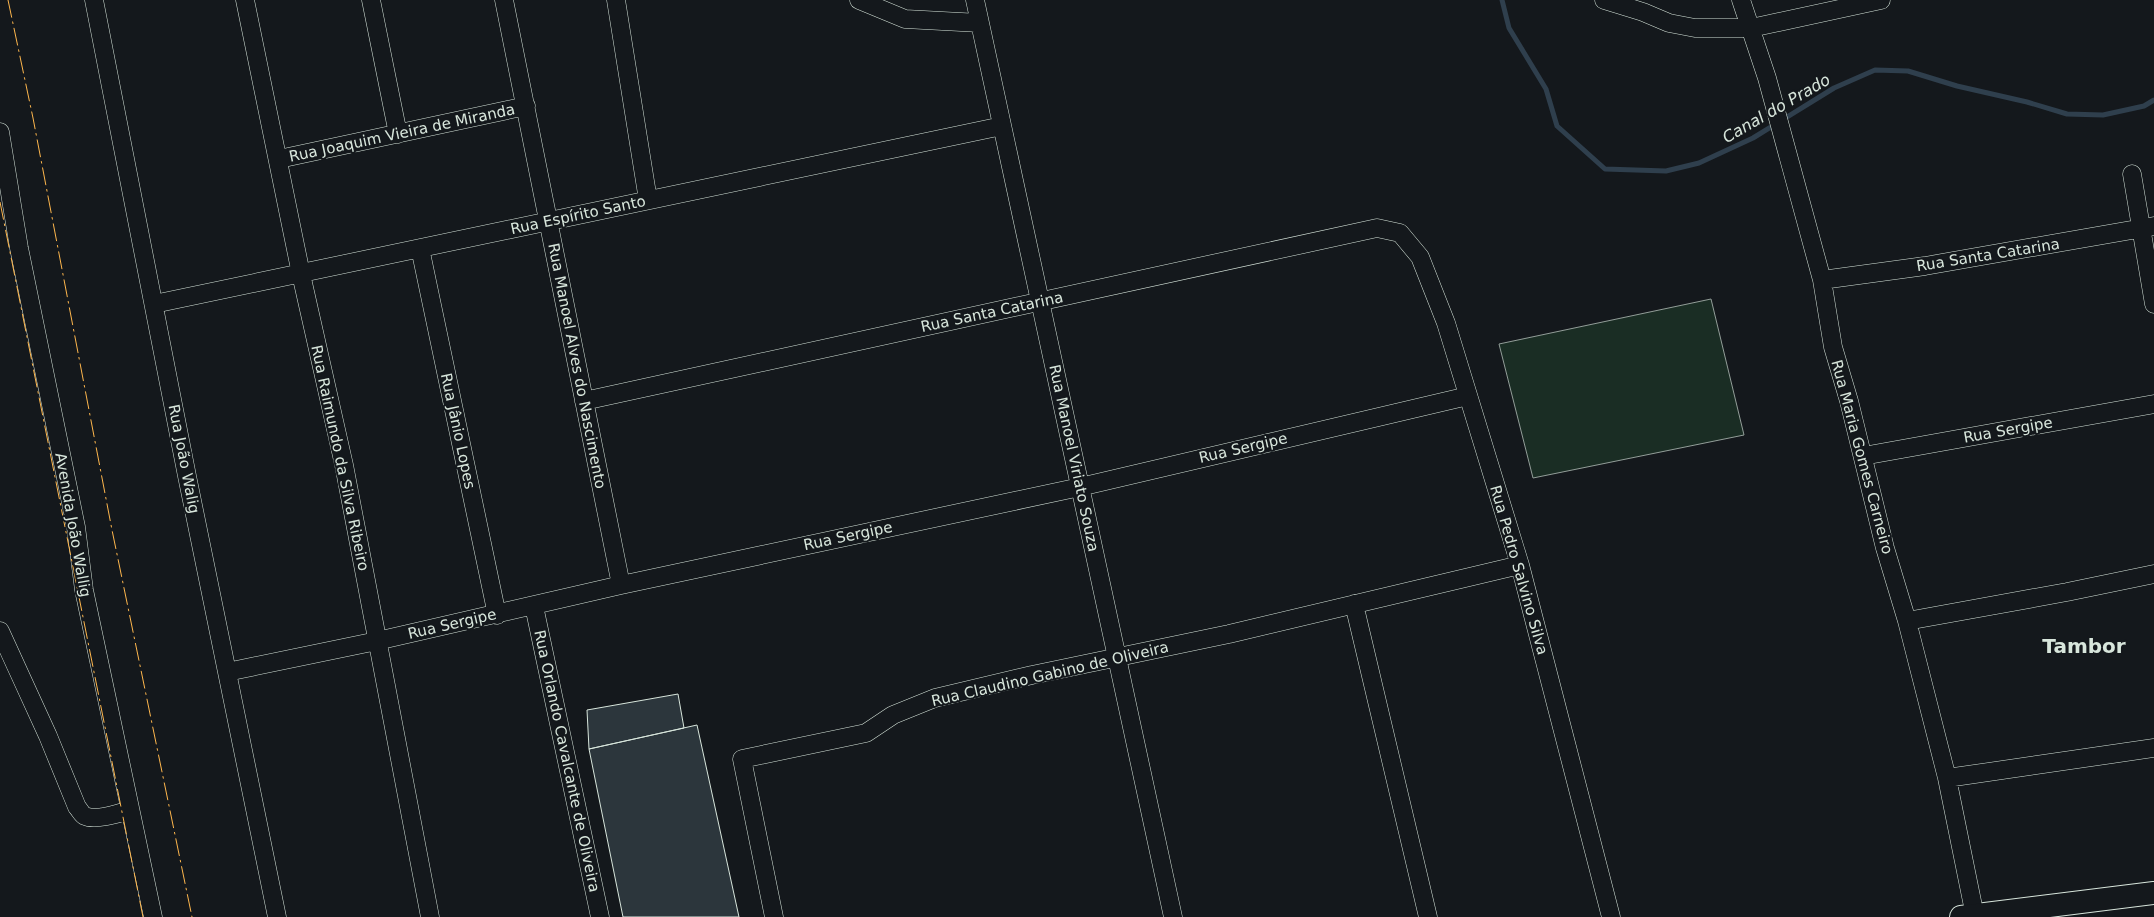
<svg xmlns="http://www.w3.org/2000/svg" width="2154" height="917" font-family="'DejaVu Sans',sans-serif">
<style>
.green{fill:#1a2d24;stroke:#939e99}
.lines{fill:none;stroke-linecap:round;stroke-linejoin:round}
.stream{stroke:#2f3f4d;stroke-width:5}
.building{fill:#2c363c;stroke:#d8e6dc}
.minor-casing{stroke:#d8e6dc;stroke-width:19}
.major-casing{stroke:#d8e6dc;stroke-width:24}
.minor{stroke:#14181c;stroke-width:18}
.major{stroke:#14181c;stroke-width:22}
.power{stroke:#ffb74d;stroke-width:1;stroke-dasharray:18 4 2.5 4;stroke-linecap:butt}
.labels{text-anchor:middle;stroke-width:4;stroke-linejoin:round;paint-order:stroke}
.street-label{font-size:15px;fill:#d8e6dc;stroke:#14181c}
.water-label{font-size:16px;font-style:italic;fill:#d8e6dc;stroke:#14181c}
.district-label{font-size:20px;font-weight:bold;fill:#d8e6dc;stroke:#14181c}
</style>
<rect width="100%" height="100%" fill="#14181c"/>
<path class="green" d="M1711 299 1744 435 1533 478 1499 344Z"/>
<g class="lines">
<path class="stream" d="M1502 0 1509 28 1546 89 1557 126 1605 169 1666 171 1699 163 1753 138 1834 88 1875 70 1908 71 1957 86 2027 102 2067 114 2103 115 2144 106 2154 100"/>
</g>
<path class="building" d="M678 694 684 728 589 749 587 710Z
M697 725 739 917H623L589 749Z"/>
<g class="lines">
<g class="minor-casing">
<path id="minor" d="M94 0 187 476 277 917
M245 0 301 274 344 465 430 917
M371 0 398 134
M504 0 621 585
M616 0 648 200
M859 0 905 19 980 23
M975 0 1173 917
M1604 0 1643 12 1669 23 1695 28H1751L1881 0
M1741 0 1767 78 1822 280 1833 347 1849 401 1885 548 1907 621 1947 778 1975 916
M0 132 19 248 76 527 84 590 153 917
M279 159 526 106
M2132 174 2154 304
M420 248 497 615
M1822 280 1925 266 2154 226
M154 304 1002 126
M584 401 1377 228 1400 233 1420 257 1446 323 1520 565 1611 917
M1863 456 2154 404
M1354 604 1428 917
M534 606 600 917
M1907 621 2067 592 2154 574
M0 631 48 736 77 807C80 810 82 815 85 816 95 821 120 813 130 810
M227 672 377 641 621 585 1080 487 1468 396
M1947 778 2154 748
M774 917 742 759 866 733 893 715 935 698 1032 675 1229 634 1520 565"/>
</g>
<g class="major-casing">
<path id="major" d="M1961 917 2154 893"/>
</g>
<use href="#minor" class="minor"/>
<use href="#major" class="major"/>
<path class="power" d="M8 0 33 118 112 530 192 917
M0 202 143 917"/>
</g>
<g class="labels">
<g class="street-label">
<text transform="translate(402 133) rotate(-12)" y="5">Rua Joaquim Vieira de Miranda</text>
<text transform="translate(578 215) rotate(-12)" y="5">Rua Espírito Santo</text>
<text transform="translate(1988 255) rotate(-9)" y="5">Rua Santa Catarina</text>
<text transform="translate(992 312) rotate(-12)" y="5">Rua Santa Catarina</text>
<text transform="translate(577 366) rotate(79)" y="5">Rua Manoel Alves do Nascimento</text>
<text transform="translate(2008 430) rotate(-10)" y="5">Rua Sergipe</text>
<text transform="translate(458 431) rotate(78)" y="5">Rua Jânio Lopes</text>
<text transform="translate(1243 448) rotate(-13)" y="5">Rua Sergipe</text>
<text transform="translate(1862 457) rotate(75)" y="5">Rua Maria Gomes Carneiro</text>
<text transform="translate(340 458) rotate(78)" y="5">Rua Raimundo da Silva Ribeiro</text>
<text transform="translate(1074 458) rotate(78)" y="5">Rua Manoel Viriato Souza</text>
<text transform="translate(184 459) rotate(79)" y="5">Rua João Walig</text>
<text transform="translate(73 525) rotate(80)" y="5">Avenida João Wallig</text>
<text transform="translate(848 536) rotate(-12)" y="5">Rua Sergipe</text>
<text transform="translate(1519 570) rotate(74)" y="5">Rua Pedro Salvino Silva</text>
<text transform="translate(452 624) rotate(-13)" y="5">Rua Sergipe</text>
<text transform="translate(1050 674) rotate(-13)" y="5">Rua Claudino Gabino de Oliveira</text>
<text transform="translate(567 761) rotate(78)" y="5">Rua Orlando Cavalcante de Oliveira</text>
</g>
<g class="water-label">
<text transform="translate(1776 108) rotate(-30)" y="6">Canal do Prado</text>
</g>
<g class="district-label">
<text x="2084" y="653">Tambor</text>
</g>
</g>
</svg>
